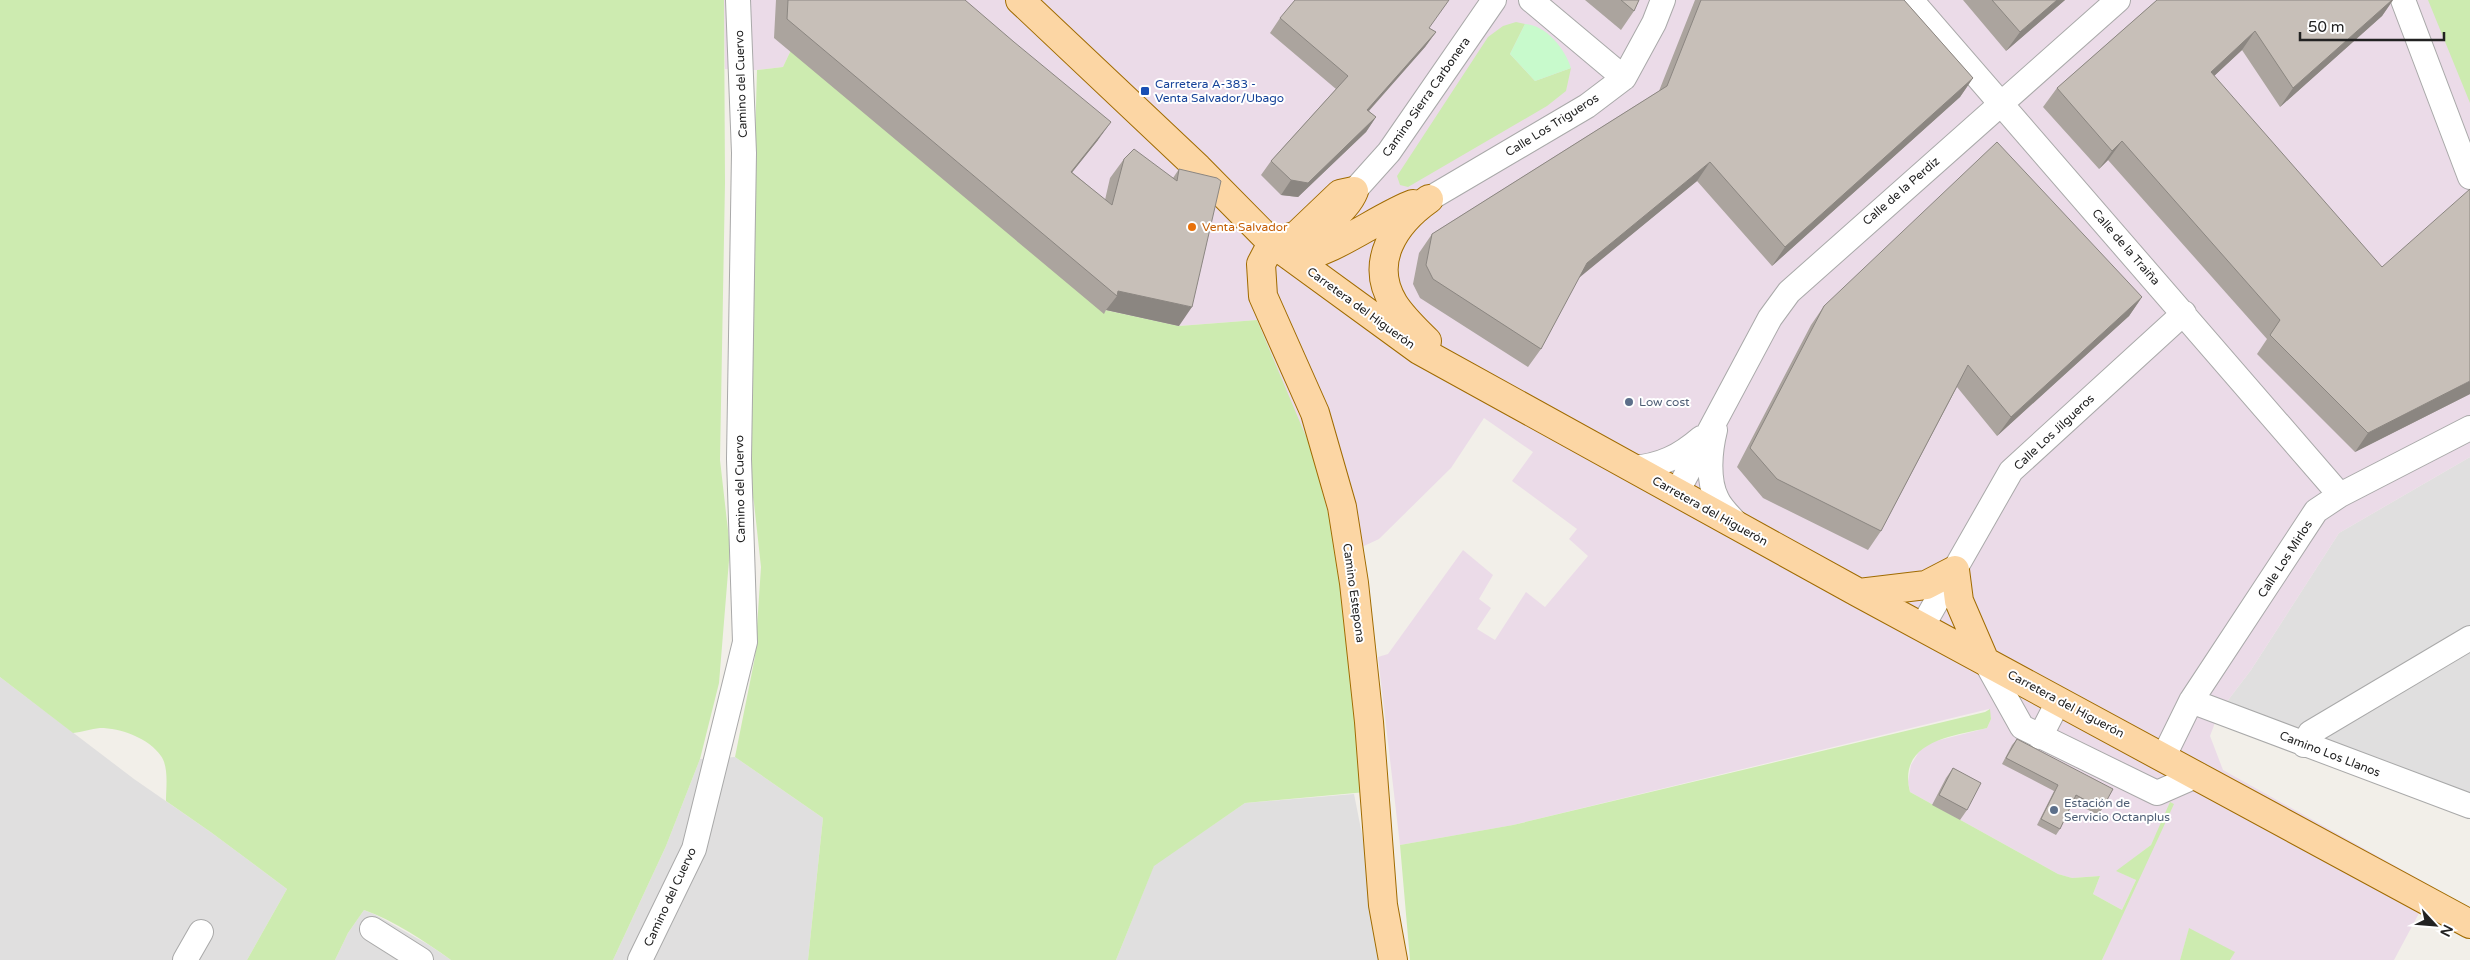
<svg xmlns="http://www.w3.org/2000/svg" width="2470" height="960" font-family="'Varela Round',sans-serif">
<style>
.residential{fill:#e0dfdf}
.industrial{fill:#ebdbe8}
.grass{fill:#cdebb0}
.park{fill:#c8facc}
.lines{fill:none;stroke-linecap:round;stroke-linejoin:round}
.minor-casing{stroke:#a9a9a9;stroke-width:26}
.major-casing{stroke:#a06b00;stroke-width:30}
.minor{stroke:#fff;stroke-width:24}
.major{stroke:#fcd6a4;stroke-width:28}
.wall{fill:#aba49e}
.shaded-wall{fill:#8b8681}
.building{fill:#c7bfb8;stroke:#8b8681}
.transit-dot{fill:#1a4fb4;stroke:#fff;stroke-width:2}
.food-dot{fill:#e8710a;stroke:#fff;stroke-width:2}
.service-dot{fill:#5c6f8a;stroke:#fff;stroke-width:2}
.labels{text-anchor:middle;stroke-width:4;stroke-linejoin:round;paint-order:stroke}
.street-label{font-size:12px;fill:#222;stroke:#fff}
.transit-label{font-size:12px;fill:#164399;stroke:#fff;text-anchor:start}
.food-label{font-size:12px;fill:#c56008;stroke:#fff;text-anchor:start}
.service-label{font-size:12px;fill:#4e5e75;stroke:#fff;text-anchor:start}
</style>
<rect width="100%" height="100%" fill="#f2efe9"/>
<path class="residential" d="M2470 457V806L2219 712 2251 670 2339 533Z
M0 677 134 779 212 833 287 889 247 960H0Z
M735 757 823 818 808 960H613L666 846 700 759Z
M1354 794 1387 960H1116L1154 865 1245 803Z
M364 910 376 915 429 945 451 960H335L348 933Z"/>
<path class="industrial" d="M724 0H2429L2470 98V457L2339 533 2251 670 2219 712 2210 736 2223 770 2433 887 2394 960H2230L2234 952 2189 929 2180 960H2102L2172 802 2151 845 2117 871 2136 880 2122 910 2093 894 2100 876 2072 878 2058 874 1910 792 1908 782 1911 765 1920 750 1928 743 1987 728 1991 719 1989 709 1513 825 1400 845 1378 657 1388 654 1463 550 1493 575 1479 599 1491 608 1477 629 1495 640 1526 592 1545 607 1588 556 1569 539 1577 529 1512 481 1533 452 1484 418 1451 468 1379 539 1349 553 1336 555 1331 524 1257 320 1179 326 1106 310 791 50 783 67 757 70 725 69Z"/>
<path class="grass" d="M0 0H724L725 183 720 460 730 548 719 683 700 759 666 846 613 960H451C424 941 395 921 364 910L348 933 335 960H247L287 889 212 833 166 801C166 788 169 767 161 756 149 738 120 728 100 728 91 729 82 732 73 733L0 677Z
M2428 0H2470V103Z
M1516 22 1525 24 1510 54 1535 81 1571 68 1566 91 1547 106 1408 187 1400 185 1397 176 1488 37 1503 26Z
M791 50 1105 310 1179 326 1257 320 1310 446 1331 524 1359 708 1366 792 1245 803 1154 866 1116 960H808L823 818 735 757 755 657 761 567 754 503 746 459 757 70 783 67Z
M1990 709 1991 719 1987 728C1953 736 1897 741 1910 792L2058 874 2072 878 2100 876 2093 894 2122 910 2136 880 2116 871 2151 845 2170 802 2174 804 2102 960H1410L1400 845 1513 825 1985 712Z
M2189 928 2235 952 2230 960H2180Z"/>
<path class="park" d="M1525 24C1546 25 1565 49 1571 68L1535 81 1510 54Z"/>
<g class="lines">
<g class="minor-casing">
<path id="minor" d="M1531 0 1624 78
M1911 0 2340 495
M2403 0 2470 177
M1354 191 1389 152 1494 0
M1429 199 1587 106 1624 78 1654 23 1663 0
M1715 430C1710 450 1707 480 1717 499 1721 508 1730 516 1736 523
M1632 468C1661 466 1680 456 1701 438
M1677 492 1770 318 1789 292 2118 0
M1922 627 2011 471 2184 313
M1984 659 2022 727 2157 793 2198 775
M2191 701 2470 806
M2040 737 2059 700
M2304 745 2310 733 2470 638
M2164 756 2191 701 2316 511 2340 495 2470 428
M372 929 421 960
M185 960 201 932
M640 960 694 849 745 642 739 459 744 153 738 0"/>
</g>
<g class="major-casing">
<path id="major" d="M1020 0 1198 168 1272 243 1419 350 1859 593 2470 924
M1272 243 1261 264 1263 296 1315 413 1342 507 1354 583 1369 722 1383 905 1393 960
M1272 243 1297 235 1340 194 1354 191C1343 220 1292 238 1308 269
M1301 256C1329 255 1382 215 1413 204
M1427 341C1415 329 1403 318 1394 304 1368 262 1395 223 1429 199
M1859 593 1926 585 1955 570 1959 601 1984 659"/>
</g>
<use href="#minor" class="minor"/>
<use href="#major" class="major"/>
</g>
<path class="wall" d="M776 0H965L1098 140 1072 172 1105 200 1110 178 1124 159 1173 178 1179 169V326L1106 310 1104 314 774 38Z
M1585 0H1639L1634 11 1621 30Z
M1695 0H1904L1973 78 1960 97 1772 266 1697 181 1579 277 1541 349 1528 367 1420 298 1413 284 1419 253 1432 234 1659 91Z
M1963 0H2065L2006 51Z
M2157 0H2393L2382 16 2280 107 2242 50 2214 76 2470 394 2355 452 2257 354 2267 339 2108 160 2099 169 2043 107 2057 88Z
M1280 18 1429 28 1436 32 1425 47 1369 111 1376 117 1366 132 1298 197 1281 195 1261 175 1271 161 1336 89 1270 33Z
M2142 297 2129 316 1997 436 1957 387 1881 531 1868 550 1763 498 1737 467 1811 325 1824 306Z
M2017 739 2102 809 2098 815 2073 802 2060 829 2056 835 2037 825 2054 791 2002 764 2012 745Z
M1953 768 1967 810 1960 820 1932 805 1946 778Z"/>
<path class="shaded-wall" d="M2057 0H2065L2006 51 2020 32Z
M2392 0H2393L2382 16 2280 107 2293 88Z
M2255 31 2242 50 2198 91 2211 72Z
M1436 32 1425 47 1357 124 1367 110Z
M1973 78 1960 97 1772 266 1785 247Z
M1376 117 1366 132 1298 197 1281 195 1291 180Z
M1111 122 1098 140 1058 190 1071 172Z
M2122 141 2108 160 2099 169 2112 151Z
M1710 162 1697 181 1574 282 1587 263Z
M1118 291 1192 307 1179 326 1106 310 1117 296Z
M2142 297 2129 316 1997 436 2011 417Z
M2470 381V394L2355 452 2368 433Z"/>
<path class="building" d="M788 0H965L1014 42 1111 122 1071 172 1112 205 1124 159 1134 149 1177 181 1179 169 1217 178 1221 181 1192 307 1118 291 1117 296 787 19Z
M1295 0H1449L1429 28 1436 32 1367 110 1376 117 1308 183 1291 180 1271 161 1348 76 1280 18Z
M1621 0H1639L1634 11Z
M1701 0H1904L1973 78 1785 247 1710 162 1587 263 1541 349 1433 279 1426 265 1432 234 1667 86Z
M1992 0H2057L2020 32Z
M2157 0H2392L2293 88 2255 31 2211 72 2382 267 2470 189V381L2368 433 2270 335 2280 320 2122 141 2112 151 2057 88Z
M1997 142 2142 297 2011 417 1968 365 1881 531 1777 479 1750 448 1824 306Z
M2017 739 2113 789 2102 809 2076 795 2060 829 2041 819 2058 785 2006 758Z
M1953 768 1981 783 1967 810 1939 795Z"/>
<rect class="transit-dot" x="1140" y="86" width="10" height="10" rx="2.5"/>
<circle class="food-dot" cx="1192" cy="227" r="5"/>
<g class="service-dot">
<circle cx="1629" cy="402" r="5"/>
<circle cx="2054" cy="810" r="5"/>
</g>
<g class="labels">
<g class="street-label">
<text transform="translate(741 84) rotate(-92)" y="4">Camino del Cuervo</text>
<text transform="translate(1426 97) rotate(-55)" y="4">Camino Sierra Carbonera</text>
<text transform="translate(1552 125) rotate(-32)" y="4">Calle Los Trigueros</text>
<text transform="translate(1901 191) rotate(-41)" y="4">Calle de la Perdiz</text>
<text transform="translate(2126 247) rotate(49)" y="4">Calle de la Traiña</text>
<text transform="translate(1361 308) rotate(36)" y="4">Carretera del Higuerón</text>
<text transform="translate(2054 432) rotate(-43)" y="4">Calle Los Jilgueros</text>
<text transform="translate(740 489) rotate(-91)" y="4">Camino del Cuervo</text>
<text transform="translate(1710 511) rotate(29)" y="4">Carretera del Higuerón</text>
<text transform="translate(2285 559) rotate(-57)" y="4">Calle Los Mirlos</text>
<text transform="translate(1354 593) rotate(82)" y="4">Camino Estepona</text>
<text transform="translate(2066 704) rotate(28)" y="4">Carretera del Higuerón</text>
<text transform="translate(2330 754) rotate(21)" y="4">Camino Los Llanos</text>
<text transform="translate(670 897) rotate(-65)" y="4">Camino del Cuervo</text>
</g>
<g class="transit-label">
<text x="1155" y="88">Carretera A-383 -<tspan x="1155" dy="14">Venta Salvador/Ubago</tspan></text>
</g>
<g class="food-label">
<text x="1202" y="231">Venta Salvador</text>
</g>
<g class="service-label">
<text x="1639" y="406">Low cost</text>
<text x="2064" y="807">Estación de<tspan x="2064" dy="14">Servicio Octanplus</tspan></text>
</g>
</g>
<g transform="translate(2435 925) rotate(116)" stroke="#ffffff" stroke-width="4" paint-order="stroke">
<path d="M0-4L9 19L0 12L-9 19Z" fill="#222222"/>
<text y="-8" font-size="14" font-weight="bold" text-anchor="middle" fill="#222222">N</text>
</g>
<path d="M2300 32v8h144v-8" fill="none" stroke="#222222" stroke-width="2.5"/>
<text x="2308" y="32" font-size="15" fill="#222222" stroke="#ffffff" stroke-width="4" paint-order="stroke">50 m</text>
</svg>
